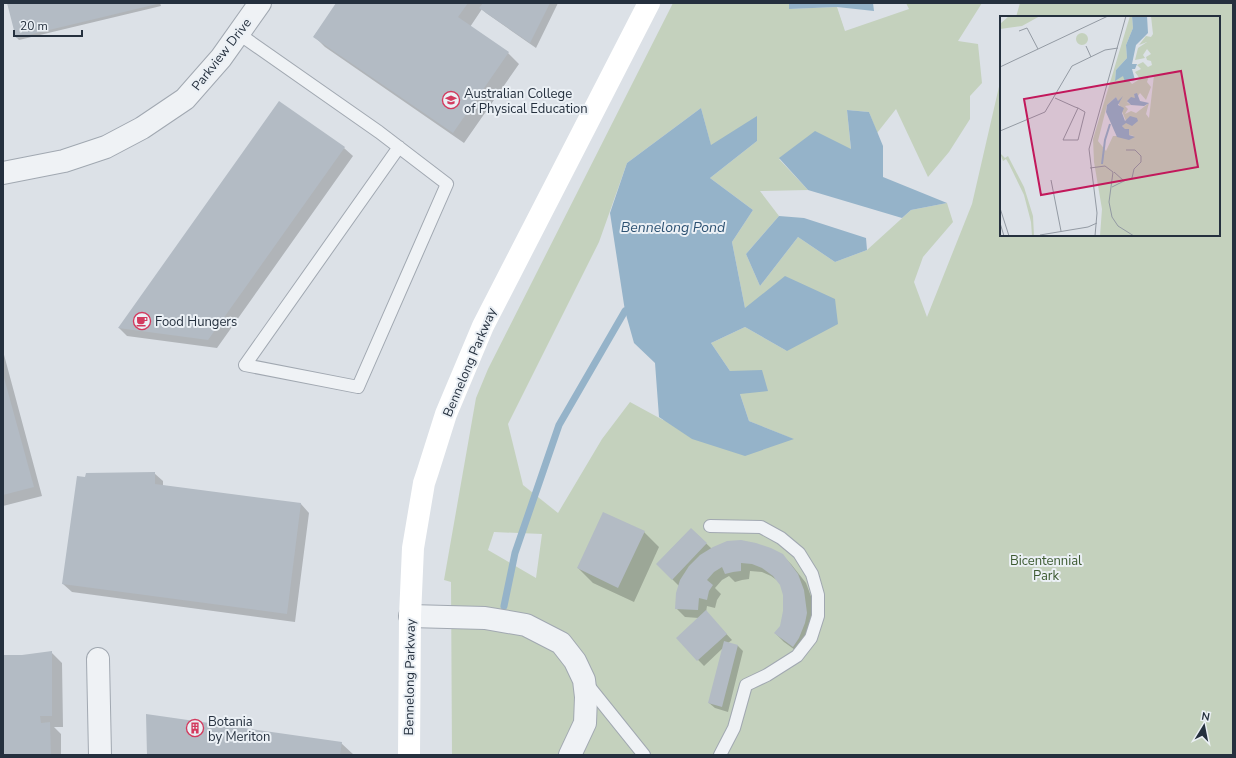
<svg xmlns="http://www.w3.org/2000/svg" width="1236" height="758" font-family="'Nunito Sans',sans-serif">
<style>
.green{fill:#c4d1bd;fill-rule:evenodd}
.water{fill:#95b3c9}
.shadow{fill:#0003}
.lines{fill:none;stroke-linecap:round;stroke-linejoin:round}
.stream{stroke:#95b3c9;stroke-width:7}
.building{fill:#b3bbc4}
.lane-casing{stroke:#a1a8b1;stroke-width:14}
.street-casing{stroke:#a1a8b1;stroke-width:24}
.lane{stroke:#eff2f5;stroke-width:12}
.street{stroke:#eff2f5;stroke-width:22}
.secondary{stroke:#fff;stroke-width:22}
.labels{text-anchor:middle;stroke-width:4;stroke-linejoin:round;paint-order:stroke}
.street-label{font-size:13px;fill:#25303e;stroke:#ebf0f5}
.poi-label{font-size:13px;fill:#25303e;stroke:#ebf0f5;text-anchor:start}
.park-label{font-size:13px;fill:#3d5a32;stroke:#ebf0f5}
.water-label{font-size:14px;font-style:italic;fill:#2e5373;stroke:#ebf0f5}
.inset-river{fill:none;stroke:#95b3c9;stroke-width:2}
.inset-road{fill:none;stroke:#939aa3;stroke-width:1}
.view{fill:#c2185b;fill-opacity:0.15;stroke:#c2185b;stroke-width:2}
.inset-edge{fill:none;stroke:#25303e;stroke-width:2}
</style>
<rect width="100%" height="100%" fill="#dce1e7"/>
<path class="green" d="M673 3H789V9L837 7 845 31 909 9 906 3H982L958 41 978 44 982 83 970 96V119L949 152 928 177 896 109 877 133 869 112 847 110 851 150 779 159 808 190 760 191 779 216 746 254 760 286 798 237 835 262 867 250 911 210 947 203 953 222 923 257 914 282 927 317 972 204 1001 78V235H1219V17H1016L1020 3H1233V755H452L451 582 444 580 476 398 488 369ZM701 108 711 146 757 141 710 178 753 210 732 242 745 308 787 351 745 327 711 343 730 371 740 394 749 421 793 439 663 420 630 402 602 439 558 513 523 485 508 424 599 242 627 163ZM494 532 542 534 536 578 488 550Z"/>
<path class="water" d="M789 3H873L874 11 837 7 789 9Z
M701 108 711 145 757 116V141L710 178 753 210 732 242 745 308 785 276 835 299 838 324 787 351 745 327 711 343 730 371 762 370 768 391 740 394 749 421 794 439 745 456 692 439 659 417 655 363 634 343 625 311 610 213 627 163Z
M847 110 869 112 883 146V177L947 203 911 210 902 218 808 190 779 158 815 131 851 149Z
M779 216 804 218 866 238 867 250 835 262 798 237 760 286 746 254Z"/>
<path class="shadow" d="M8 3H160L161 6 19 40 17 38Z
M338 3H558L536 48 486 13 482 9 470 27 508 53 519 64 464 143 325 47 314 36Z
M344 148 353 156 217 348 127 336 119 328Z
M3 351 42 496 3 506Z
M154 473 163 481V486L301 504 309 513 295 622 72 592 63 584 86 479Z
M691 529 712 549 782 555 791 564 806 583 812 599 815 622 802 655 784 642 775 633 781 627 784 611V595L781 585 778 581 771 576 762 572 750 571 749 579 742 580 735 582 729 576 722 580 715 588 721 594 717 600 715 608 707 606 706 612 732 640 728 643 738 646 743 651 728 712 715 708 709 703 723 648 704 666 677 638 699 618 685 617 676 608 679 586 657 564Z
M644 532 659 547 634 602 593 583 578 568Z
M51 652 62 663 63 727H54L61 734V755H3V656H22Z
M341 743 354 755H148Z"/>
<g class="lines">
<path class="stream" d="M504 606 515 553 559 425 625 311"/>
</g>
<path class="building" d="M7 3H157V4L16 38Z
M336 3H468L458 17 509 52 453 133 313 37Z
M483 3H550L530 43 479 8Z
M279 101 345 147 208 340 118 328Z
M3 374 34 487 3 495Z
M155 472V484L301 503 287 614 62 584 77 476 85 477 86 473Z
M603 512 645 531 618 588 577 568Z
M691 528 707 543 672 580 656 564Z
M741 540 756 543 771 548 783 554 798 574 804 590 807 613 805 623 799 638 793 647 774 633 780 626 783 611V595L780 585 773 576 762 568 752 564 741 563V571L733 572 725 574 722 567 714 572 707 580 713 585 709 591 707 600 699 598 698 610 675 609 676 593 680 580 689 566 700 555 713 547 727 541Z
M706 610 727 634 697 661 676 638Z
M724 641 738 645 722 707 708 703Z
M52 651V716H40L41 723 50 722 51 755H3V655H22Z
M146 714 342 742 340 755H147Z"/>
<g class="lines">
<g class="lane-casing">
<path id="lane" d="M239 34 379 132 447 184 358 387 245 365 399 147
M710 526 761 527 781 538 799 553 812 574 818 595V616L811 638 797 656 767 675 746 685 734 728 720 755
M587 684 644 755"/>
</g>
<g class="street-casing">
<path id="street" d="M3 173 64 161 106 147 142 128 185 99 221 58 260 3
M410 616 485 618 526 625 561 643 575 661 584 680 586 697 585 723 570 755
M98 659 100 755"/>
</g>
<use href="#lane" class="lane"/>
<use href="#street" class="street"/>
<path class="secondary" d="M409 755 410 616 413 548 424 483 428 471 446 414 483 326 649 3"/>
</g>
<defs>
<g id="university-ring" transform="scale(0.9)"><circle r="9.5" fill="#ebf0f5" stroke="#d33a5e" stroke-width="1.5"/><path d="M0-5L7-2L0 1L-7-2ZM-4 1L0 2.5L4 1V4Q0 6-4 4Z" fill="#d33a5e"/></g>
<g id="cafe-ring" transform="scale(0.9)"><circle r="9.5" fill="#ebf0f5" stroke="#d33a5e" stroke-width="1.5"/><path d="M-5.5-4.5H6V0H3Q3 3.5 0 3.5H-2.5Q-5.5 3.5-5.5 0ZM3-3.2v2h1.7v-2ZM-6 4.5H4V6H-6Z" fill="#d33a5e"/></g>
<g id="building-ring" transform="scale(0.9)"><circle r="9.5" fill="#ebf0f5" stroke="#d33a5e" stroke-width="1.5"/><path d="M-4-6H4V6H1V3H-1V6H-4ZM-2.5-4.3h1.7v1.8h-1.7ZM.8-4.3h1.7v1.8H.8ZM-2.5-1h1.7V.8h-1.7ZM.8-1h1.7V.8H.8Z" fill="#d33a5e"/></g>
</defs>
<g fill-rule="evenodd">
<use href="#university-ring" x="451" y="100"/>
<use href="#cafe-ring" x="142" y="321"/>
<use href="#building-ring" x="195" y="728"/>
</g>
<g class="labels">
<g class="street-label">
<text transform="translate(221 54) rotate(-52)" y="5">Parkview Drive</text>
<text transform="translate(469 362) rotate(-67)" y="5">Bennelong Parkway</text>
<text transform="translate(409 677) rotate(-89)" y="5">Bennelong Parkway</text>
</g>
<g class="poi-label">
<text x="464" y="98">Australian College<tspan x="464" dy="15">of Physical Education</tspan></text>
<text x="155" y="326">Food Hungers</text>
<text x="208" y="726">Botania<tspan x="208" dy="15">by Meriton</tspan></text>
</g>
<g class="park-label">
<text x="1046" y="565">Bicentennial<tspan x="1046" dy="15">Park</tspan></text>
</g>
<g class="water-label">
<text x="673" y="232">Bennelong Pond</text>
</g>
</g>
<g transform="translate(1000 16)">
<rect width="220" height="220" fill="#dce1e7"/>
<path d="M9 0H40L22 10 0 13V8ZM130 0H132L133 12 126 29 127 42 116 54 115 64 124 59 132 68 140 63 135 56 141 53 137 49 143 46 148 51 152 49 151 45 147 44 146 41 151 38 147 33 143 39 145 42 135 44 138 32 147 26 139 29 146 20 151 21 153 18 151 0H220V220H100L102 193 94 146 93 123ZM154 59 149 102 146 98 149 87 136 97 131 95 125 98 128 93 125 90 131 89 127 86 136 83 134 78 138 80 140 77 146 84 151 71 147 66 149 60ZM116 81 126 105 122 110 129 119 134 120H113L106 135 98 125 107 89ZM76 23a6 6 0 1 1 12 0a6 6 0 1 1-12 0ZM0 137 5 142 8 140 24 171 33 200 34 220H32L31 206 24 179 9 148 6 143 3 145Z" fill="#c4d1bd" fill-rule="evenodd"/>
<path d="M132 0H147L148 17 136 29 132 48H137L135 53H132L135 64 125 66 123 60 115 65 116 54 127 42 126 29 133 12ZM137 77 140 85 149 87 144 90 131 89 127 85 131 81 135 82 134 78ZM123 80 118 89 124 92 122 97 125 105 130 100 137 102 138 105 132 110 126 107 122 110 125 113H129V119L135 121 129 124 117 121 106 96 107 89 116 81 118 85Z" fill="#95b3c9"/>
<path class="inset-river" d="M102 148 105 124 110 108"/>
<path class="inset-road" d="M19 15 27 12 38 33M86 30 91 41M0 51 108 0M55 82 75 91 78 92 85 96 78 124H63L78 92M0 115 45 96 72 50 105 34 118 32M90 152 105 150 113 156 109 186 112 201 118 210 134 220M114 156 124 165 132 162 134 153 141 146V140L135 134H126M51 164 61 215M112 171 124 165M0 192 9 220M0 207 4 220M40 219 88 211 97 207M95 220 97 197 89 133 126 0"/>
<path class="view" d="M181 55 198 151 41 179 24 83Z"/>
<rect width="220" height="220" class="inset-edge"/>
</g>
<rect width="1236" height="758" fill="none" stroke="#25303e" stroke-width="8"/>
<g transform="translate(1204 726) rotate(10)" stroke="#ebf0f5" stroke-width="3" paint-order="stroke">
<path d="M0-3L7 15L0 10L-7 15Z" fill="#25303e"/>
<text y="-6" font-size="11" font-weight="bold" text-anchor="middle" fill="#25303e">N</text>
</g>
<path d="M14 30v6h68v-6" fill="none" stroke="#25303e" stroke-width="2"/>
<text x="20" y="30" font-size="12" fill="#25303e" stroke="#ebf0f5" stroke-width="3" paint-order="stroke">20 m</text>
</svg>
